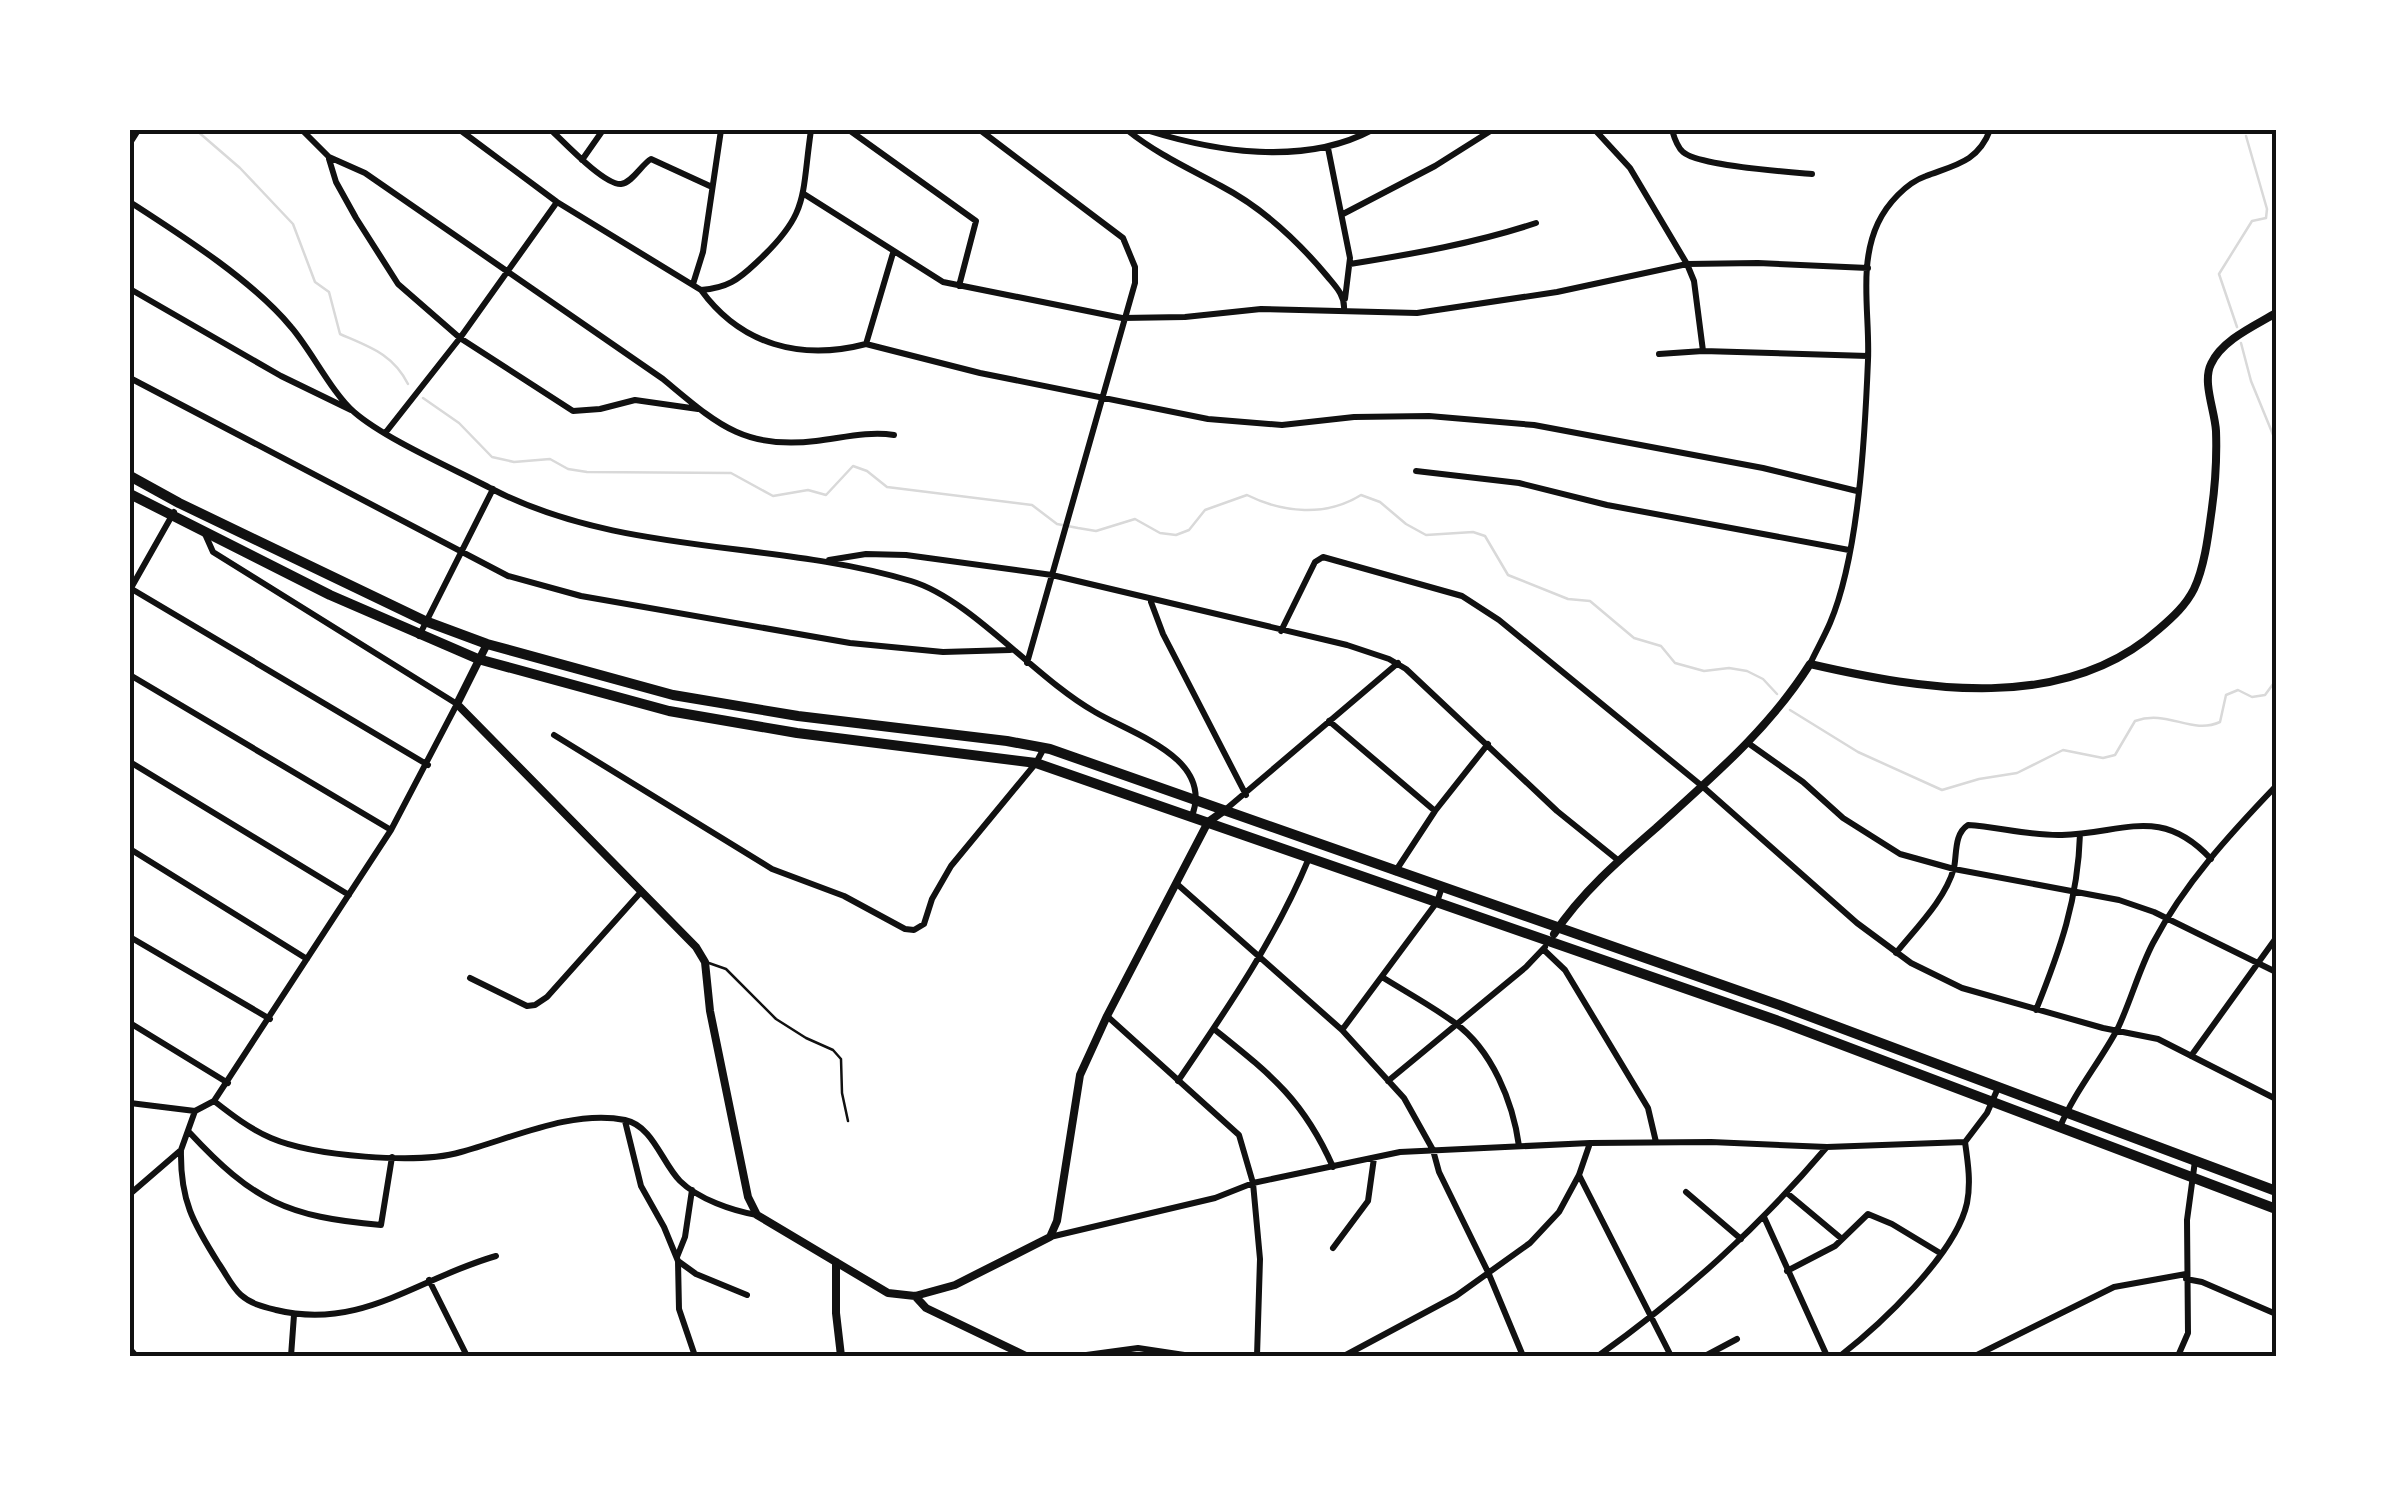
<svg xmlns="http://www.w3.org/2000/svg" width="2406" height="1486" font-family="'Alegreya Sans',sans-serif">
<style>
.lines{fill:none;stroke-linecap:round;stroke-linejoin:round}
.stream{stroke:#d9d9d9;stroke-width:2.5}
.service{stroke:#111;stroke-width:2.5}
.minor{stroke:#111;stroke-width:6}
.tertiary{stroke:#111;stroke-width:8}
.trunk{stroke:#111;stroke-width:10}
.neatline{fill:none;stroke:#111;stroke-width:4}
</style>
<rect width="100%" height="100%" fill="#fff"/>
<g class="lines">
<path class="stream" d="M196 130 240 168 293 224 315 282 329 292 340 334C370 347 393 354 408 384
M2237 327 2219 274 2252 221 2266 218 2267 209 2246 136
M2241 343 2251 381 2276 442
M423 398 459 423 492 457 514 462 550 459 568 469 587 472 731 473 773 496 808 490 826 495 853 466 867 471 887 487 1032 505 1057 524 1078 528 1096 531 1135 519 1160 533 1176 535 1189 530 1205 510 1247 495C1283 513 1326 517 1361 495L1380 502 1406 524 1426 535 1473 532 1485 536 1508 575 1568 599 1590 601 1634 638 1661 646 1675 663 1704 671 1729 668 1747 671 1763 679 1777 694
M1790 710 1858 752 1942 790 1979 779 2017 773 2063 750 2103 758 2115 755 2135 721C2168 709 2191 735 2220 722L2226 695 2238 690 2252 697 2265 695 2276 680"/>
<path class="service" d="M706 962 726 969 776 1019 806 1038 833 1050 841 1059 842 1093 848 1121"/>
<path class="minor" d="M302 130 329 157 365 173 663 379C716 423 743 450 816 441 842 438 868 431 894 435
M460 130 557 202 701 290C727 288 738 280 756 263 810 213 801 198 811 130
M551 130C564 142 604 185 621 184 632 183 642 164 651 159L712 187
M849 130 976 221 959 286
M980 130 1123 238 1135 267V283L1027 663
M1127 130C1157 154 1188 168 1221 186 1261 207 1297 240 1327 276 1335 286 1345 295 1344 309
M1146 130C1216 152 1304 166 1372 130
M1595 130 1630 168 1687 264 1694 281 1703 351
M1672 130C1674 137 1677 147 1683 152 1699 166 1788 172 1812 174
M1328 148 1350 258 1345 299
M329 159 336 182 356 218 398 284 460 338 573 411 600 409 635 400 698 409
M582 160 603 130
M804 194 943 282 1122 318 1185 317 1261 309 1417 313 1557 292 1687 264 1758 263 1868 268
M130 202C181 235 252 280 291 327 311 350 332 393 354 412 385 439 454 469 492 489 622 556 775 540 911 581 971 599 1036 679 1095 712 1132 734 1214 758 1192 816
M1343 214 1435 166 1492 130
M893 253 866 344 980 373 1208 419 1282 425 1354 417 1429 416 1534 425 1763 468 1857 491
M1350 264C1413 254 1476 243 1536 223
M693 284 703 252 721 130
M130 289 281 376 351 410
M701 290C741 345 801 361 866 344
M1659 354 1703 351 1868 356
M130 378 508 576 581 596 850 643 943 652 1010 650
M386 432 460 338 557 202
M1416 471 1519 483 1607 505 1849 550
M829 560 866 554 906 555 1052 575 1347 645 1389 659 1406 669 1557 811 1619 861
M130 588 428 765
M131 588 174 512
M1151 602 1163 634 1246 795
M1281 631 1315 562 1323 557 1462 596 1499 620 1702 786 1857 923 1911 963 1962 988 2103 1028 2158 1039 2276 1099
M419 636 493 489
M1810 664C1816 651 1824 637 1830 623 1859 555 1865 434 1868 360 1870 315 1858 265 1878 223 1887 204 1906 183 1926 176 1955 165 1978 162 1990 130
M130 675 391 830
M1329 721 1435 811
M554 735 772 869 844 896 905 929 914 930 924 924 932 899 951 866 1036 763 1044 748
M1748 743 1803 782 1843 818 1900 854 1954 869 2119 900 2154 912 2276 972
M130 762 349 895
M1225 810 1398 663
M130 849 307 959
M1395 872 1435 811 1488 744
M1177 884 1342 1030 1404 1098 1433 1150 1439 1172 1488 1272 1523 1356
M130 937 270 1019
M1543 949 1565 970 1648 1108 1656 1142
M1896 953C1916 928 1945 900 1954 868 1957 853 1954 834 1968 825 1999 827 2030 836 2062 835 2122 834 2160 804 2211 859
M1382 977C1406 992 1432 1006 1455 1023 1492 1050 1513 1102 1519 1146
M470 978 527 1006 535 1005 547 997 640 893
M2036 1010C2060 950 2078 900 2080 834
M1107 1016 1239 1135 1253 1183 1260 1259 1257 1356
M130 1023 228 1083
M1214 1029C1270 1074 1303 1099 1333 1167
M1342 1030 1437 902 1442 887
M2191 1056 2276 938
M1178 1081C1227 1009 1276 938 1309 858
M1388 1081 1526 967 1545 947
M214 1101C232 1115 250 1129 271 1138 313 1156 417 1165 461 1152 510 1139 573 1109 625 1120 653 1126 662 1163 680 1181 698 1199 733 1211 757 1215
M130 1103 195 1111 214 1101 391 830 457 704 213 552 205 534
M625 1121 641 1186 664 1227 678 1261 679 1309 695 1356
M2060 1127C2075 1091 2100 1062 2118 1028 2131 1000 2139 970 2153 943 2184 884 2230 834 2276 786
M189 1132C253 1201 287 1217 381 1225L392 1157
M181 1150C180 1200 193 1223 219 1264 226 1274 232 1287 241 1295 251 1304 264 1307 276 1310 361 1331 418 1278 496 1256
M1579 1175 1671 1356
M1686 1192 1741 1239
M1787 1193 1842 1239
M130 1194 181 1150 195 1111
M1764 1217 1827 1356
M1050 1237 1215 1198 1253 1183 1400 1152 1590 1143 1711 1142 1827 1147 1965 1142 1987 1113 1998 1088
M1333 1248 1368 1201 1374 1158
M677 1257 685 1237 692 1190
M678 1261 696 1274 747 1295
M1787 1271 1835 1246 1868 1214 1892 1224 1940 1253
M2186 1279 2202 1282 2276 1314
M429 1280 467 1356
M130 1349 136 1356
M291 1356 294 1315
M1079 1356 1138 1348 1191 1356
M1344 1356 1456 1296 1530 1243 1559 1212 1579 1175 1590 1143
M1598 1356C1686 1293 1756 1230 1826 1148
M1705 1356 1737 1339
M1840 1356C1880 1325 1956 1254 1967 1203 1971 1183 1968 1163 1965 1142
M1975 1356 2114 1287 2186 1274
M2178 1356 2188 1333 2187 1220 2195 1161"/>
<path class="tertiary" d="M130 141 137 130
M487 644 457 704 696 947 705 962 710 1011 748 1197 757 1215 888 1293 915 1296 955 1285 1050 1237 1057 1221 1080 1075 1107 1016 1208 822 1225 810
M1554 934C1581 893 1619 860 1656 828 1712 777 1769 729 1810 664 1923 690 2064 714 2159 629 2173 617 2186 605 2194 589 2204 568 2208 538 2211 515 2215 488 2217 459 2216 431 2215 411 2202 382 2211 364 2222 340 2254 326 2276 313
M836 1262V1313L841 1356
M915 1296 926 1308 1026 1356"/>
<path class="trunk" d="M130 476 179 503 425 621 487 644 673 695 798 716 1007 741 1050 749 1782 1006 2276 1191
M130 494 330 595 478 659 669 711 797 733 1036 763 1776 1020 2276 1209"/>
</g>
<rect width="2406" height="1486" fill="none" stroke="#ffffff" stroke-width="265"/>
<rect x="132" y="132" width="2142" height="1222" class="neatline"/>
</svg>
